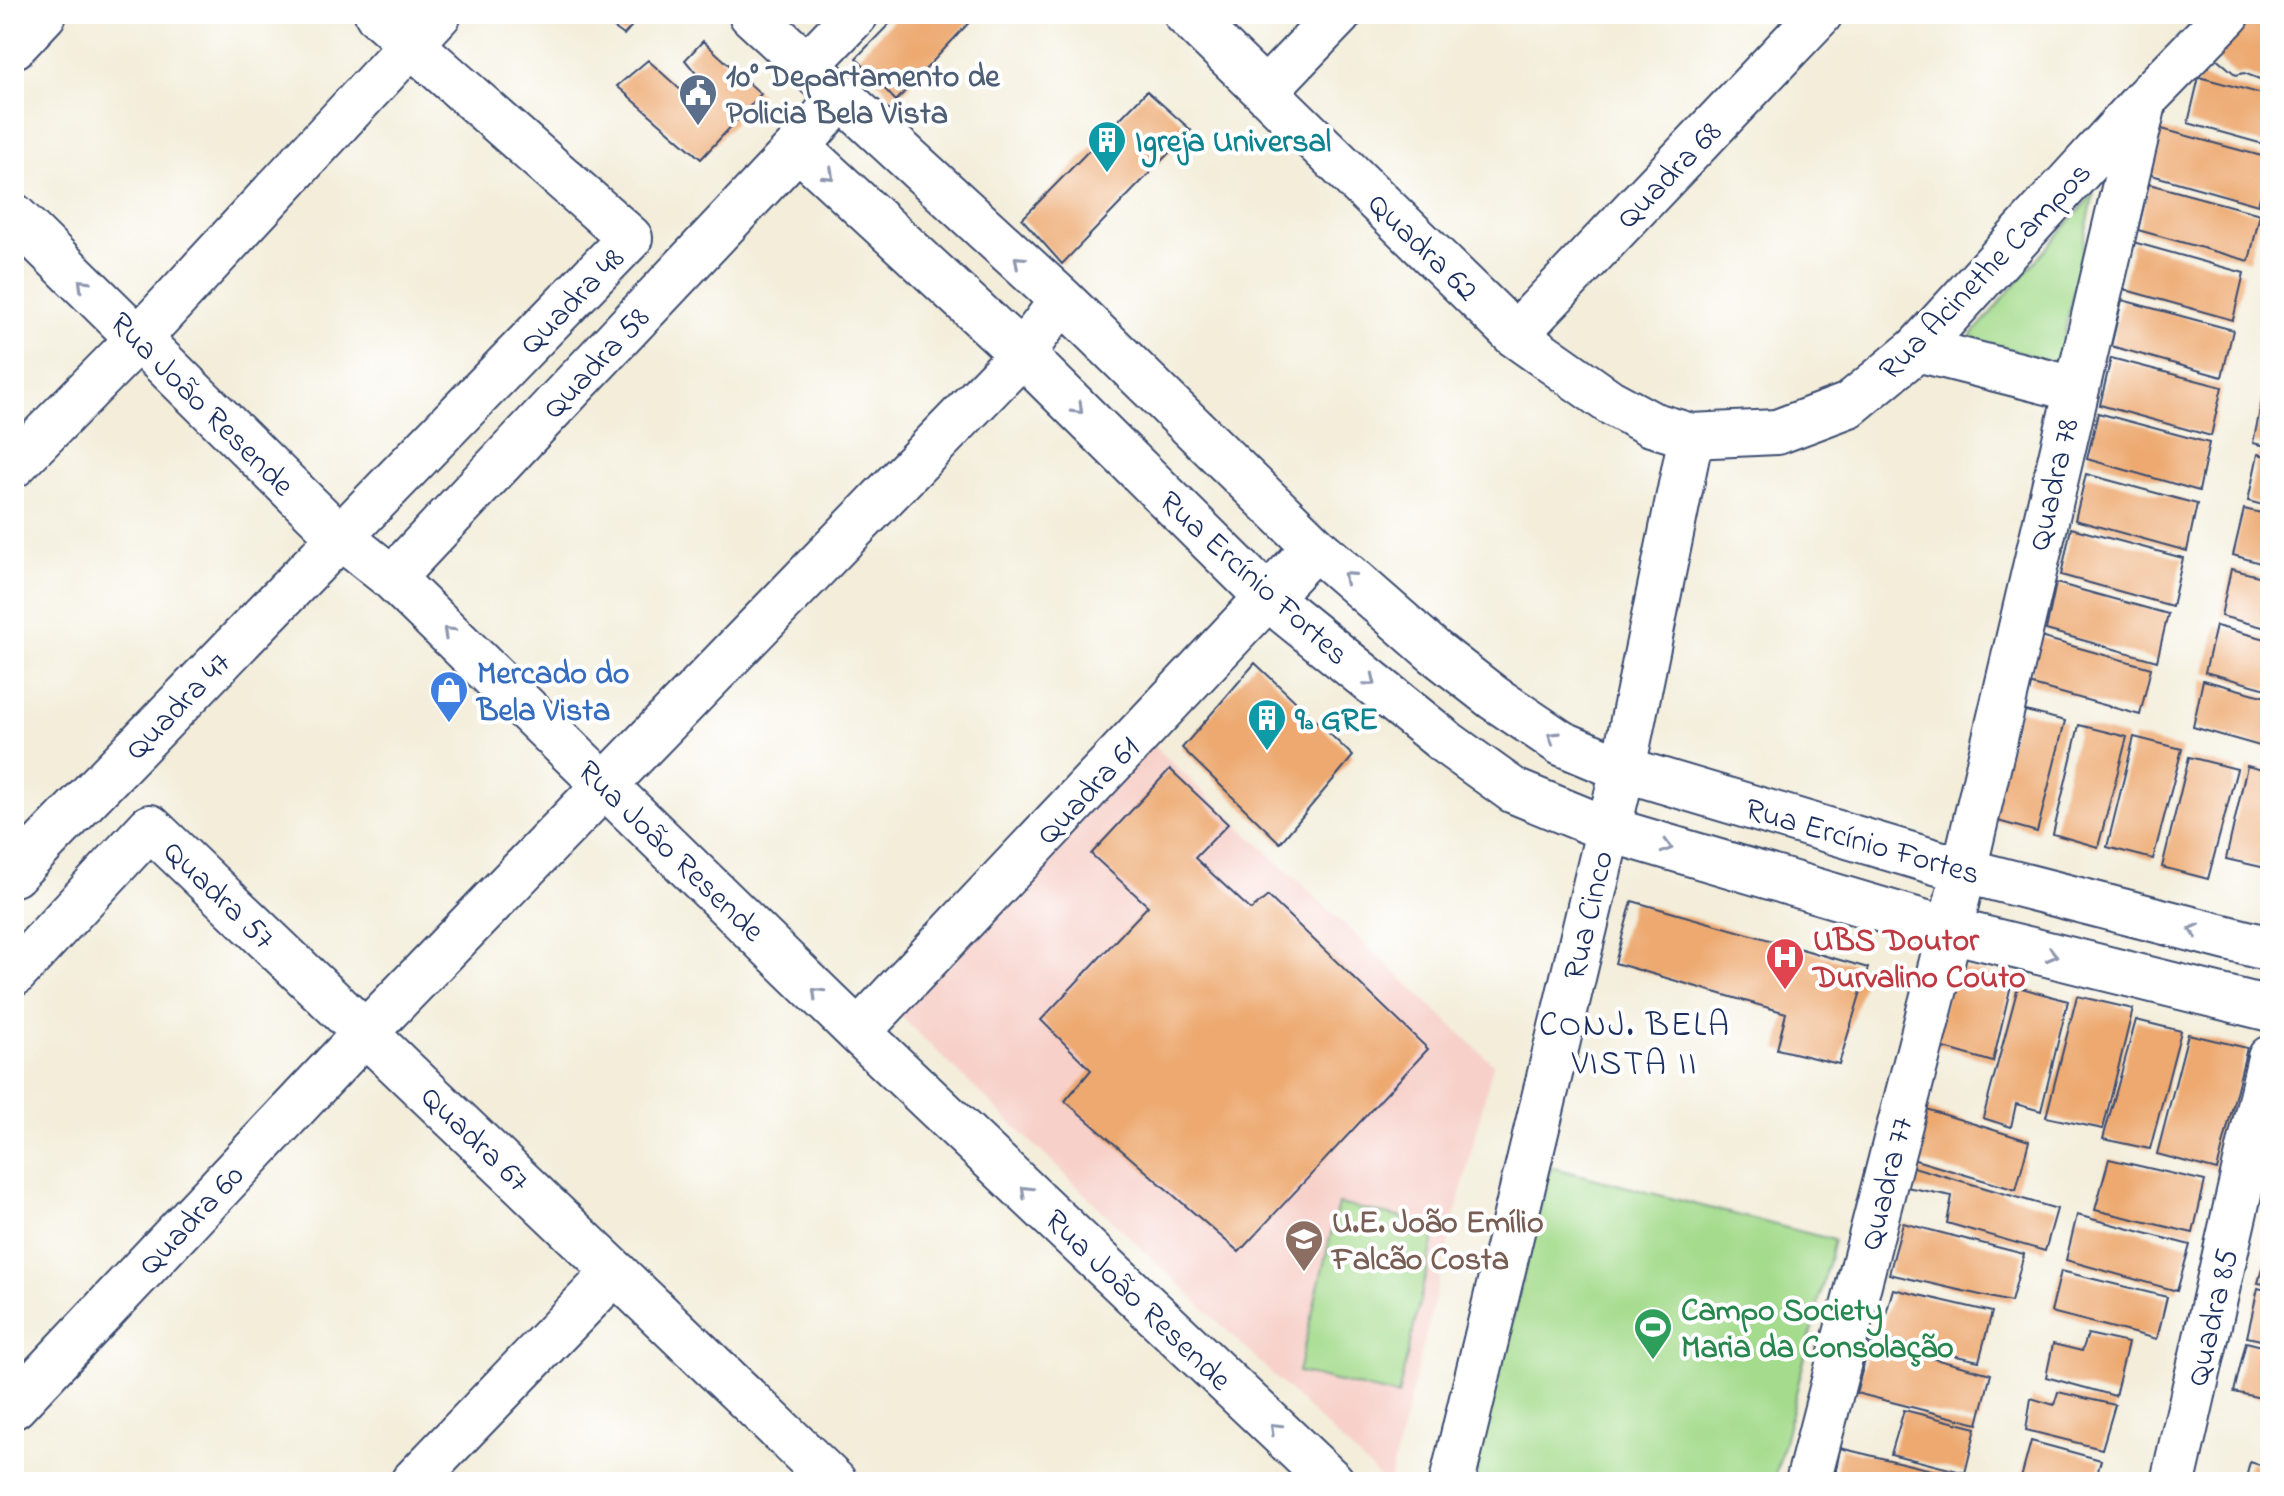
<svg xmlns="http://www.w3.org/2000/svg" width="2284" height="1496" font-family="'Indie Flower',sans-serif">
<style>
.built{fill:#f7d0c9}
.green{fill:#a4db8c;stroke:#608575;stroke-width:2}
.building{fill:#eda96f}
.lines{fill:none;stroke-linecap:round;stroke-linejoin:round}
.minor-casing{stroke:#3b4c70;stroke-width:48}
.minor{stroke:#fff;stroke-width:44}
.oneway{stroke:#8d97ae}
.labels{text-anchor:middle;stroke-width:8;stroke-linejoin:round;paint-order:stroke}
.service-label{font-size:32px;font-weight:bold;fill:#4e5e75;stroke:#fff;text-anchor:start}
.culture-label{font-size:32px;font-weight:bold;fill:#0d838f;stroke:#fff;text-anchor:start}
.street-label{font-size:32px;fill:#1b2f5e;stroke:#fff}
.shop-label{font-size:32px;font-weight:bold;fill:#366cbe;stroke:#fff;text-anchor:start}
.health-label{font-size:32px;font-weight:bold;fill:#be3a42;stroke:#fff;text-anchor:start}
.education-label{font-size:32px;font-weight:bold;fill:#785e54;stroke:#fff;text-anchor:start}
.leisure-label{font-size:32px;font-weight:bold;fill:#27864d;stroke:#fff;text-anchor:start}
.neighbourhood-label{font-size:34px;letter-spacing:2px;fill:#1b2f5e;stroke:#fff}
</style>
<rect width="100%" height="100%" fill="#fff"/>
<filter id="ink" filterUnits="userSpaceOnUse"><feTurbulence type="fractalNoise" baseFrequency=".0125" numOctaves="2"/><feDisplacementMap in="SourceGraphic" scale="16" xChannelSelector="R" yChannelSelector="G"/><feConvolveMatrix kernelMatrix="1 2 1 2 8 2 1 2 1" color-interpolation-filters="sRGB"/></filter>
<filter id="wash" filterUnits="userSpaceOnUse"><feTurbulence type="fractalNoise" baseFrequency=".006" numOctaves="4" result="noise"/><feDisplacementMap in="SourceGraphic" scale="32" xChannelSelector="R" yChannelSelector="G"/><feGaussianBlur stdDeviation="1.8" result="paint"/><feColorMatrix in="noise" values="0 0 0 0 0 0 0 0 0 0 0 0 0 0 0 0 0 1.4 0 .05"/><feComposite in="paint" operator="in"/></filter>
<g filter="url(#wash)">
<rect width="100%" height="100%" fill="#f3edd9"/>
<path class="built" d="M1149 741 1493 1064 1389 1482H1384L894 1010Z"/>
<path class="green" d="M2094 193 2058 364 1970 337Z
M1550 1167 1834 1240 1774 1482H1473Z
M1338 1204 1437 1225 1398 1396 1298 1372Z"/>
<g id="blocks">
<path class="building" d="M595 14H642L624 35Z
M899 14H977L896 101 856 58Z
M2255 14H2270V83L2244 73 2236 75 2207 50Z
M703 41 761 94 701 159 617 86 648 60 684 93 699 77 685 60Z
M2199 77 2270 96V146L2188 123Z
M1147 91 1191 130 1062 264 1022 219Z
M2158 128 2269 158 2258 205 2148 174Z
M2149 184 2260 214 2249 261 2138 230Z
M2133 242 2244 273 2233 320 2122 289Z
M2122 300 2233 330 2222 377 2111 346Z
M2111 358 2222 387 2211 436 2100 405Z
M2263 396 2270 398V447L2253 443Z
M2098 413 2209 443 2199 491 2087 459Z
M2258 454 2270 457V507L2248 501Z
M2086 474 2197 504 2187 551 2075 520Z
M2244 509 2270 515V566L2233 555Z
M2071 528 2183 558 2172 606 2061 575Z
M2231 569 2270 579V629L2221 616Z
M2056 583 2168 614 2157 661 2046 630Z
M2216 626 2270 640V690L2205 672Z
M2040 637 2151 668 2140 715 2029 684Z
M1255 663 1353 756 1280 843 1182 748Z
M2203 680 2270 698V749L2193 727Z
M2018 709 2065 721 2037 832 1991 819Z
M2079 725 2127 737 2098 847 2053 834Z
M2134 737 2182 749 2153 859 2107 847Z
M2189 757 2237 769 2208 879 2162 867Z
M2247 766 2270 772V869L2226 859Z
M1170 769 1228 824 1195 858 1251 910 1268 896 1428 1049 1239 1252 1065 1101 1091 1070 1041 1020 1148 906 1091 854Z
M1632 901 1868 968 1839 1064 1777 1049 1786 1013 1615 963Z
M1954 966 2012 981 1993 1062 1934 1045Z
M2018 987 2068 1001 2041 1111 2016 1104 2011 1127 1983 1118Z
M2077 996 2133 1009 2103 1129 2046 1117Z
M2136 1020 2181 1031 2150 1149 2103 1139Z
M2188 1034 2247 1048 2217 1170 2157 1154Z
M1926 1109 2029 1141 2016 1190 1912 1159Z
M2109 1159 2205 1181 2193 1233 2095 1210Z
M1910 1166 2057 1209 2045 1251 1947 1223 1952 1196 1906 1187Z
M2077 1215 2190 1245 2177 1291 2066 1260Z
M1903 1223 2024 1254 2011 1302 1889 1274Z
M2269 1244H2270V1285L2258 1283Z
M2061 1271 2167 1297 2157 1339 2051 1312Z
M2258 1288 2270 1291V1342L2247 1337Z
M1893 1289 1992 1312 1979 1361 1879 1339Z
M2088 1334 2128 1343 2115 1396 2046 1377 2053 1344 2082 1351Z
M1870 1342 1991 1374 1978 1424 1856 1393Z
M2246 1342 2270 1348V1400L2234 1392Z
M2058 1392 2115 1405 2102 1449 2026 1430 2031 1398 2054 1405Z
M1904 1410 1976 1428 1965 1473 1891 1454Z
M2269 1438H2270V1460L2265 1458Z
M2031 1441 2101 1460 2095 1482H2020Z
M1840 1448 1956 1476 1954 1482H1834Z
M2250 1462 2270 1468V1482H2245Z"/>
</g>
</g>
<g filter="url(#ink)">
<use href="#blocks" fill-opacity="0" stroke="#3b4c70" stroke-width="2"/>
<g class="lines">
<g class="minor-casing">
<path id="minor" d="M751 14 1062 300 1315 547 1435 652 1494 698 1561 743 1623 769 1962 870 2270 949
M1186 14 1515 335 1610 402 1651 424 1691 436 1777 432 1849 405 1917 349 2145 99 2228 14
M14 46 44 14
M807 65 856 14
M1265 91 1339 14
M840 98 798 147 1022 354 1268 598 1447 743 1514 791 1607 829 1950 930 2270 1009
M14 216 339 536 392 578 858 1032 1332 1482
M1515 335 1820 14
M1917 349 2075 389
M14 465 138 339 439 14
M392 578 798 147
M14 874 630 238 377 14
M14 974 150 827 834 1482
M858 1032 1315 547
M14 1406 366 1032 1022 354 1062 300
M413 1482 615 1272
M1452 1482 1623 769 1691 436
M1808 1482 1950 930 2145 99
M2173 1482 2270 1058"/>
</g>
<use href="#minor" class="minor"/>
</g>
<defs><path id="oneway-chevron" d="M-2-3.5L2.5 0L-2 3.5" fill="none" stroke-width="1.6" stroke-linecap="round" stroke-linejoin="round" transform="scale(2)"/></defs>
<g class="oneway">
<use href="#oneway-chevron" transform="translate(829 175) rotate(43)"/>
<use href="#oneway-chevron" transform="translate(1019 261) rotate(-138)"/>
<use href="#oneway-chevron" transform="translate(83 284) rotate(-135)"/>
<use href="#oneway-chevron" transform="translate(1078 409) rotate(45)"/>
<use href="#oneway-chevron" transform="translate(1348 577) rotate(-139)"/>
<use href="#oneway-chevron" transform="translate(448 632) rotate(-136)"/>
<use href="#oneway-chevron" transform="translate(1371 681) rotate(39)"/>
<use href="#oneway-chevron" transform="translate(1553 737) rotate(-148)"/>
<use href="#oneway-chevron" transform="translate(1667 847) rotate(16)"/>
<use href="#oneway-chevron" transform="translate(2194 930) rotate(-166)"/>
<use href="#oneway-chevron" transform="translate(2052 955) rotate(14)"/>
<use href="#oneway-chevron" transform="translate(817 993) rotate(-136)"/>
<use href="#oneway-chevron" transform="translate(1026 1191) rotate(-136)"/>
<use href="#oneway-chevron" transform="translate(1275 1428) rotate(-136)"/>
</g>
</g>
<defs>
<g id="civic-pin" transform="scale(2)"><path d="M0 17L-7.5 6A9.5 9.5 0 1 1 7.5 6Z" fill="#5c6f8a" stroke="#fff"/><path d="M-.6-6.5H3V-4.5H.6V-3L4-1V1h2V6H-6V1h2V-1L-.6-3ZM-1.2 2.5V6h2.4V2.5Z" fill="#fff"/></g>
<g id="building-pin" transform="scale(2)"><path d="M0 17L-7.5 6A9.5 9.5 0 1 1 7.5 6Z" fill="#0f9aa8" stroke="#fff"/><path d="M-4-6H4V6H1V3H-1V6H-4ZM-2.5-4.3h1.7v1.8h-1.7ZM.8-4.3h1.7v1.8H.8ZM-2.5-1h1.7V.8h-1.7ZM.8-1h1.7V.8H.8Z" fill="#fff"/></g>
<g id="shop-pin" transform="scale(2)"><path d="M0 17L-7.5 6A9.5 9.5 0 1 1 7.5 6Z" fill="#3f7fe0" stroke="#fff"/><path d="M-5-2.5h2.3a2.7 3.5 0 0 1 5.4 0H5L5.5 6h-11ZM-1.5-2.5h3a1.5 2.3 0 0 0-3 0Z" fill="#fff"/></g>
<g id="hospital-pin" transform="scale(2)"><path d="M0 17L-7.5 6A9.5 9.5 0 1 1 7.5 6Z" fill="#e0444e" stroke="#fff"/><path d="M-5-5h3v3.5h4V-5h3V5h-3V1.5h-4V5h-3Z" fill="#fff"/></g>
<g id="school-pin" transform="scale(2)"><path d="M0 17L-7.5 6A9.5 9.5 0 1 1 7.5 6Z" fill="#8d6e63" stroke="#fff"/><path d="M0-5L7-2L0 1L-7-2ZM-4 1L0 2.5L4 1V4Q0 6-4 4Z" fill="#fff"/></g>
<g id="stadium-pin" transform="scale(2)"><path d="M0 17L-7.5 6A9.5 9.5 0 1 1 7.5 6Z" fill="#2e9e5b" stroke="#fff"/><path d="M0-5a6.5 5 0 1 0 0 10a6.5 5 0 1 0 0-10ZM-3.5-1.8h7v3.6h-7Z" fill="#fff"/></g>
</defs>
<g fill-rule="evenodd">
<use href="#civic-pin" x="698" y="93"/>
<use href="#building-pin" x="1107" y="140"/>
<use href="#shop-pin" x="449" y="690"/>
<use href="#building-pin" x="1267" y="718"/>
<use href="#hospital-pin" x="1785" y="957"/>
<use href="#school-pin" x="1304" y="1239"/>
<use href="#stadium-pin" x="1653" y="1327"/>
</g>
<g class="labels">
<g class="service-label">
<text x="726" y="86">10° Departamento de<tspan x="726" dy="37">Policia Bela Vista</tspan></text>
</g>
<g class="culture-label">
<text x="1135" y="151">Igreja Universal</text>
<text x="1295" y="729">9ª GRE</text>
</g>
<g class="street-label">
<text transform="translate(1668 174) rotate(-46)" y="11">Quadra 68</text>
<text transform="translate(1424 246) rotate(44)" y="11">Quadra 62</text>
<text transform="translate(1984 270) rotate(-46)" y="11">Rua Acinethe Campos</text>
<text transform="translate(571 300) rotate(-46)" y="11">Quadra 48</text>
<text transform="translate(595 362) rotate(-47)" y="11">Quadra 58</text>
<text transform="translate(203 403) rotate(45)" y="11">Rua João Resende</text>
<text transform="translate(2052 484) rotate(-77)" y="11">Quadra 78</text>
<text transform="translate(1255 577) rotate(42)" y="11">Rua Ercínio Fortes</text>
<text transform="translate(177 705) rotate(-46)" y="11">Quadra 47</text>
<text transform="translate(1087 790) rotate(-47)" y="11">Quadra 61</text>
<text transform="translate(1863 840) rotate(16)" y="11">Rua Ercínio Fortes</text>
<text transform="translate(672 850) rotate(44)" y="11">Rua João Resende</text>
<text transform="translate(220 894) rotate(44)" y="11">Quadra 57</text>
<text transform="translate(1587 915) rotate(-77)" y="11">Rua Cinco</text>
<text transform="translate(476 1138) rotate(44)" y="11">Quadra 67</text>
<text transform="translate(1885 1183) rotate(-76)" y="11">Quadra 77</text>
<text transform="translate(190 1219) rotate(-47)" y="11">Quadra 60</text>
<text transform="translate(1139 1299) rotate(44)" y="11">Rua João Resende</text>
<text transform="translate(2211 1317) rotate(-77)" y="11">Quadra 85</text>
</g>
<g class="shop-label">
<text x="477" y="683">Mercado do<tspan x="477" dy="37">Bela Vista</tspan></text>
</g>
<g class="health-label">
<text x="1813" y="950">UBS Doutor<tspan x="1813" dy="37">Durvalino Couto</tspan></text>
</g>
<g class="education-label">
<text x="1332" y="1232">U.E. João Emílio<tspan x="1332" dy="37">Falcão Costa</tspan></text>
</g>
<g class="leisure-label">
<text x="1681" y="1320">Campo Society<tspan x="1681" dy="37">Maria da Consolação</tspan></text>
</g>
<g class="neighbourhood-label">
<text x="1635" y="1035">CONJ. BELA<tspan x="1635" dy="39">VISTA II</tspan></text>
</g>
</g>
<rect width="2284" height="1496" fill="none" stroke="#fff" stroke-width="48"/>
</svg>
